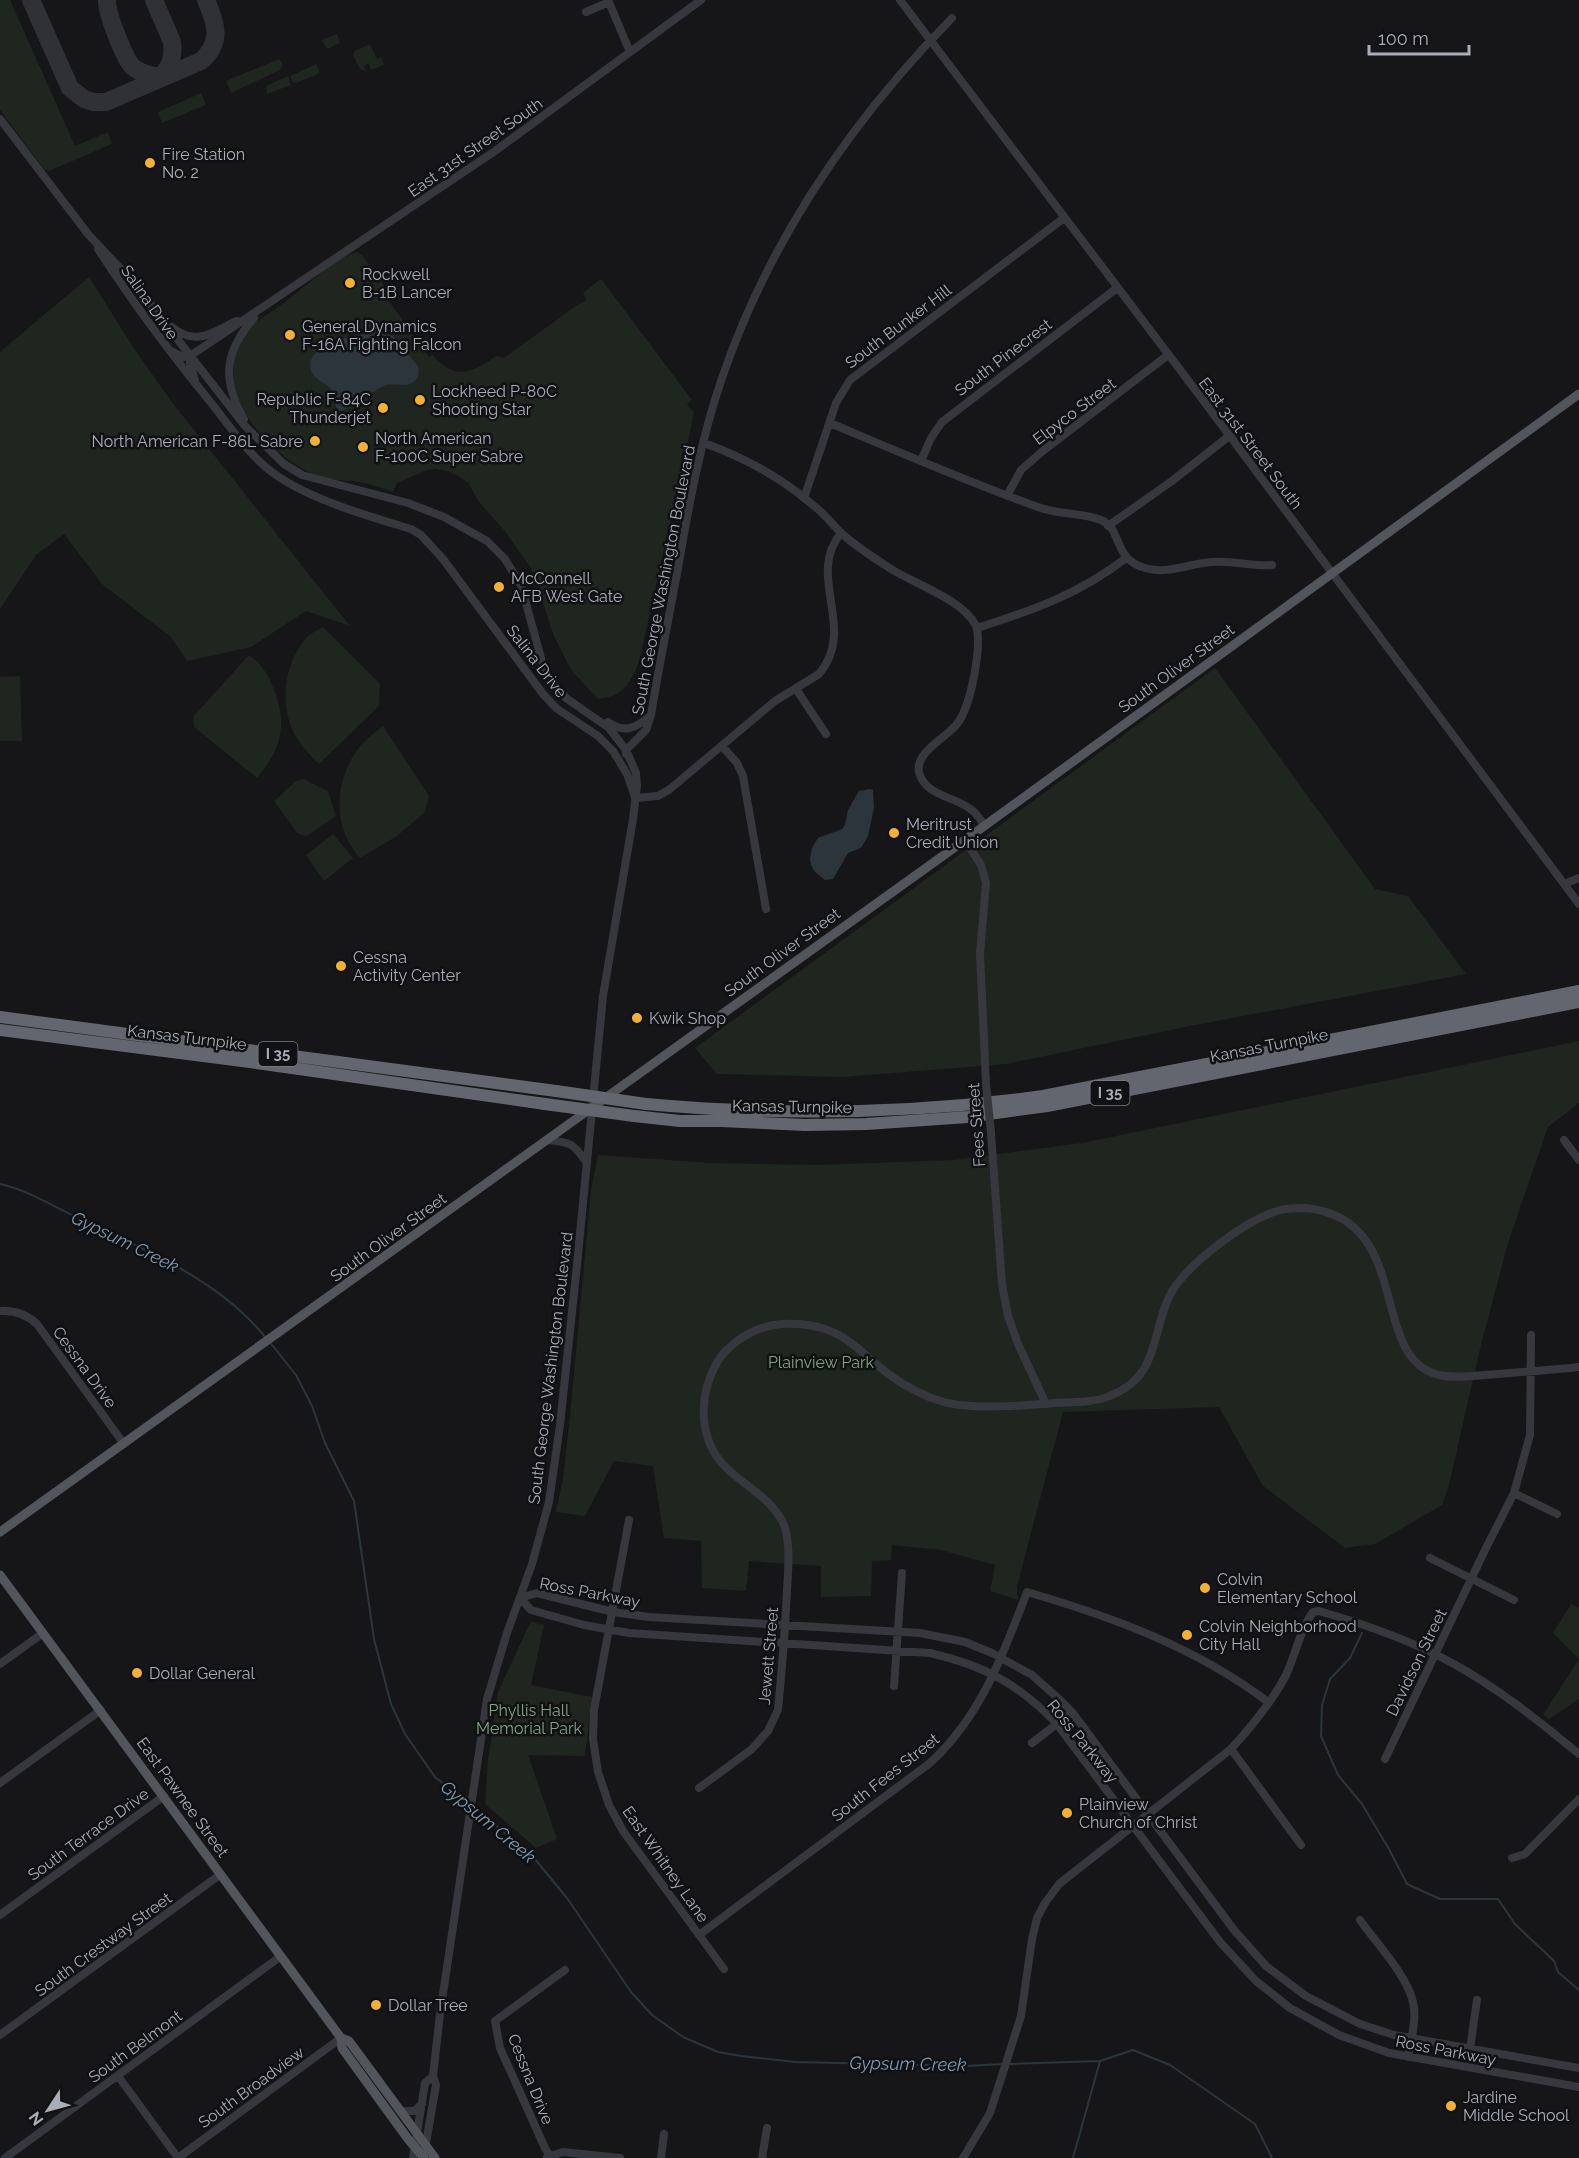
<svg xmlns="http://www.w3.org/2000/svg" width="1579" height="2158" font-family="Raleway,sans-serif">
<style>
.green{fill:#1e261f}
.water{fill:#2c353c}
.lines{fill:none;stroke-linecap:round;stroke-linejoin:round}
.stream{stroke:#2c353c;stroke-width:2}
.taxiway{stroke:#303135;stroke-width:18}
.minor{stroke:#37383d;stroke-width:8}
.major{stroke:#53555c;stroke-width:9}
.highway{stroke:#63666e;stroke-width:12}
.minor-bridge{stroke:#37383d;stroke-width:8}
.highway-bridge{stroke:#63666e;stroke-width:12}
.poi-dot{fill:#f2b134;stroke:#111113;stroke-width:2}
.labels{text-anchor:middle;stroke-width:5;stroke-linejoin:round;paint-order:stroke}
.shield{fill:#111113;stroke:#7b7e86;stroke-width:1.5}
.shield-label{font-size:15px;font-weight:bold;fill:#a8adb8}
.street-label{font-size:16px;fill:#a8adb8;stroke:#111113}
.poi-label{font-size:16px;fill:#a8adb8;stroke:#111113;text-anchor:start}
.park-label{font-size:16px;fill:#7fa381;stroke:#111113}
.water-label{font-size:18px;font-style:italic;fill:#7f9bb3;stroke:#111113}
</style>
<rect width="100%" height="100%" fill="#161618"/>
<path class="green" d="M0 0H10L75 146 108 132 112 144 49 171 44 169 0 110Z
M337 34 340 43 327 49 322 40Z
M370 44 377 59 381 57 384 65 371 70 369 63 364 66 366 71 360 69 353 55 355 51Z
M279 59 283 65 280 70 231 93 226 81Z
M316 64 320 73 296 83 293 82 290 76Z
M288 76 291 85 267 94 266 86Z
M201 93 206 105 162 123 158 112Z
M357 252 362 255 392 297 388 300 429 357 433 355C454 381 473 373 496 356L504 358 580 303 581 304 586 300 583 293 601 279 692 400 687 404 694 413 639 662C629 685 624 696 598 699L571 670 554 636 531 568 504 530 479 502 469 484 459 476 447 471 436 469 427 470 397 483 393 492C382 488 370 484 358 482 345 480 329 481 317 476 267 454 211 393 243 336 251 322 270 314 282 304 302 290 335 258 357 252Z
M89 277 133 347 171 401 350 626 306 611 251 647 187 661 171 637 102 584 64 534 36 555 0 609V352Z
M323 627 380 684 379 706 319 764C309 754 299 744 293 731 279 701 285 662 307 637 311 633 318 630 323 627Z
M249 655C262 664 269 676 274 690 288 725 281 749 257 778L194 727 193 717Z
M1215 668 1375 889 1408 896 1466 974 1190 1026 1006 1064 843 1077 717 1074 695 1048Z
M20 676 22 741H0V677Z
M383 726 429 796 424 813 397 836 360 858C332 828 334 781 358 749 365 740 374 733 383 726Z
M303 779 328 791 336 816 307 836 298 834 274 801 296 781Z
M333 834 353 858 324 881 306 855Z
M1579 1041V1103L1548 1127 1508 1243 1480 1349 1448 1489 1442 1505 1375 1544 1345 1548 1263 1486 1219 1407 1063 1412 1017 1586V1594L1019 1600 990 1591 995 1565 941 1550 892 1545 891 1560 872 1561 871 1596 821 1597V1566L749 1561 746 1591 702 1588 701 1541 664 1538 653 1466 614 1461 585 1516 556 1512 563 1479 570 1416 591 1191 598 1155 711 1163 818 1165 954 1160 1082 1143Z
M1571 1604 1579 1608V1699L1549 1719 1543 1715 1579 1659 1553 1633Z
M531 1621 544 1625 531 1685 592 1697 585 1756 528 1755 557 1839 536 1848 485 1804 488 1760 498 1692Z"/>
<path class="water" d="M383 332 393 336 418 366C420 372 418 379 412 383 403 388 393 382 384 386 371 391 350 411 338 411 333 404 336 395 331 389 325 382 314 380 311 370 303 342 366 332 383 332Z
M870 789 873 790 874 808 868 836 861 848 848 853 833 879 825 880 815 872 811 865 810 859 812 848 818 838 842 829 845 825 848 810 859 791Z"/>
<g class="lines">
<path class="stream" d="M0 1184C27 1190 51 1205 76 1217 140 1247 220 1280 265 1337
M269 1341 296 1375 312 1406 325 1443 354 1501 374 1639 391 1704 405 1734 435 1777 530 1853 567 1898 631 1992 652 2015 683 2037 718 2052 741 2056 795 2062 965 2066 1003 2064
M1362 1633 1350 1658 1330 1679 1322 1705 1321 1736 1338 1775 1362 1804 1389 1849 1407 1884 1440 1899H1498L1515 1924 1554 1961 1558 1972 1579 1990
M1009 2064 1100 2061 1133 2050 1170 2065 1255 2124 1272 2158
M1073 2158 1100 2061"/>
<path class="taxiway" d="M31 0 70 88 84 99 93 102H106L113 99 201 61C223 42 216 23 206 0
M107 0C106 12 125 60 133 67 143 75 153 77 165 76
M154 0 172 42C174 58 170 69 158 79"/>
<path class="minor" d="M608 0 630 52
M900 0 1209 408 1579 904
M586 12 609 2
M0 119 88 234
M86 232 133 282 245 426 284 464 302 475 408 503 444 517 487 541 505 559 521 585 544 669 552 682 566 698 609 728 626 750 636 773 637 786 633 819 603 996 577 1265 560 1425 549 1502 532 1564 507 1633 487 1699 440 2014 433 2076 436 2085 425 2149
M98 249C133 303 171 354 212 404 232 429 249 456 276 475 312 500 368 516 411 529L421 535 443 559 543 694 556 708 598 736 613 751 627 774 635 797
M172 327C196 347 213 332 237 321
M171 351 183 357 190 356 495 151 701 0
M190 356V363L195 381
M244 419C221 379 225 351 254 318
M830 423C899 452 968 482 1038 507 1058 515 1081 512 1101 520 1123 529 1112 559 1145 568 1168 575 1190 563 1212 562 1232 560 1252 567 1272 565
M704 443C743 457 782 478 814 506 824 513 831 523 840 532 855 546 874 558 891 569 915 584 961 599 975 624 982 636 975 673 972 686 969 699 965 714 957 724 946 738 915 752 919 772 924 796 958 797 973 811 978 815 981 821 985 826
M921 461 931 438 942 422 1117 288
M1007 496 1021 470 1044 450 1168 355
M804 498 836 403 850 380 1064 218
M1108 526 1172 481 1229 436
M977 628C1031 611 1080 594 1126 558
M796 689 826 734
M608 722C624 734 636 728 650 716
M722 746 737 763 743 776 766 909
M626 754V750L646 730 651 715C659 666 669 617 678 568 689 504 701 439 722 378 769 241 851 121 952 18
M635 798 658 796 670 789 775 701 819 674C858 628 805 576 841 533
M965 840 981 865 986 883 980 954 986 1084
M1564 884 1579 878
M991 1133 1002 1284 1008 1316 1018 1344 1046 1404
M547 1140C571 1142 574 1144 587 1163
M1564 1140 1579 1160
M0 1311C15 1310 26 1314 37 1324L124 1444
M1514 1493 1557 1514
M629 1520 594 1710 593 1739 598 1772 609 1805 623 1831 724 1969
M1430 1558 1514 1600
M520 1598 531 1610 584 1625 629 1633 930 1653C983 1665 1019 1684 1057 1724L1220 1942 1256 1981 1290 2008 1339 2035 1389 2053 1579 2087
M520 1598 537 1593 613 1612 649 1617 920 1633 965 1642 992 1653 1032 1675 1059 1699 1072 1712 1234 1930 1266 1966 1306 1996 1360 2024 1394 2035 1579 2068
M0 1664 43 1633
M894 1686 902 1573
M1032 1743 1072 1712
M1231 1749 1301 1845
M1385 1759 1485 1550 1514 1493 1530 1435 1531 1335
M0 1783 101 1710
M699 1788 752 1749 768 1731 778 1710C782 1670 785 1631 787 1591 788 1571 791 1545 784 1525 774 1502 751 1489 732 1473 699 1446 697 1402 715 1366 727 1343 755 1326 781 1324 854 1320 860 1364 916 1391 933 1400 953 1406 973 1406 999 1408 1027 1405 1054 1403 1073 1402 1095 1403 1112 1395 1159 1375 1151 1336 1169 1297 1183 1267 1244 1221 1277 1211 1285 1208 1298 1208 1306 1208 1415 1219 1367 1358 1439 1375 1457 1379 1479 1375 1498 1374 1525 1372 1552 1370 1579 1367
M1512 1858 1525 1854 1579 1799
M0 1915 164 1796
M1360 1920C1376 1943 1407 1975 1413 2002 1417 2019 1411 2040 1408 2057
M699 1935 930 1763C981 1716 1003 1655 1027 1592 1113 1617 1197 1648 1268 1702
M0 2035 221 1874
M1470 2049 1477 2000
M118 2076 178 2158 341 2038
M401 2111H414L422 2104
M547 2157 563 2152 620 2158
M5 2158 281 1956
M413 2158 425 2083 433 2076
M551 2158 545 2148 500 2048 495 2021 565 1970
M661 2158 664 2134
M762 2158 767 2128
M963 2158 990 2113 1021 2016 1032 1939 1037 1918 1045 1903 1059 1884 1231 1749C1251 1727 1271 1703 1285 1677 1295 1657 1300 1629 1313 1612L1319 1611C1364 1624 1411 1640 1452 1663 1498 1688 1539 1721 1579 1754"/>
<path class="major" d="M0 1532 965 840 1579 394
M0 1575 341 2038 342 2048 408 2139 424 2158
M341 2038 349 2041 435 2158"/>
<path class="highway" d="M0 1017 556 1091
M0 1030 250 1062 545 1104
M646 1104C779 1116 911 1114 1043 1096L1579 991
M634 1116 680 1121H721L805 1125 866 1124 968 1117 1047 1106 1579 1002"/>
<path class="minor-bridge" d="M986 1084 991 1133"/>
<path class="highway-bridge" d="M556 1091 646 1104
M545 1104 634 1116"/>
</g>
<g class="poi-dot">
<circle cx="150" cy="163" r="6"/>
<circle cx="350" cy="283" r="6"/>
<circle cx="290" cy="335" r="6"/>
<circle cx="420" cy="400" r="6"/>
<circle cx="383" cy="408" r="6"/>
<circle cx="315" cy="441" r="6"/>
<circle cx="363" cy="447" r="6"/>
<circle cx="499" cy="587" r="6"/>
<circle cx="894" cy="833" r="6"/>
<circle cx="341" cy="966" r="6"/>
<circle cx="637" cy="1018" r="6"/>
<circle cx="1205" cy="1588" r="6"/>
<circle cx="1187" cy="1635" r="6"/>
<circle cx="137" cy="1673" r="6"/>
<circle cx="1067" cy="1813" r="6"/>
<circle cx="376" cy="2005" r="6"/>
<circle cx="1451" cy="2106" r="6"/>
</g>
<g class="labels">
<g class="shield">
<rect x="258.5" y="1042" width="39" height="24" rx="4.5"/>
<rect x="1090.5" y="1081" width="39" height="24" rx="4.5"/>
</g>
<g class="shield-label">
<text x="278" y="1059">I 35</text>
<text x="1110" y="1098">I 35</text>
</g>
<g class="street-label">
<text transform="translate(475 147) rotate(-35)" y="6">East 31st Street South</text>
<text transform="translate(150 302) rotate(55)" y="6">Salina Drive</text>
<text transform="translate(898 326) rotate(-37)" y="6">South Bunker Hill</text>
<text transform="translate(1003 357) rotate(-37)" y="6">South Pinecrest</text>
<text transform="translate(1074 411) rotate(-37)" y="6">Elpyco Street</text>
<text transform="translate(1251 443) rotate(53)" y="6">East 31st Street South</text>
<text transform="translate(663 580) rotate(-79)" y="6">South George Washington Boulevard</text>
<text transform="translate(537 661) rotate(52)" y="6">Salina Drive</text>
<text transform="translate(1176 668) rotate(-36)" y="6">South Oliver Street</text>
<text transform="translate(782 952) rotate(-36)" y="6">South Oliver Street</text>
<text transform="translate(187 1037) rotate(7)" y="6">Kansas Turnpike</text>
<text transform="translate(1269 1045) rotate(-11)" y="6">Kansas Turnpike</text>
<text transform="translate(792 1106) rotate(1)" y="6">Kansas Turnpike</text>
<text transform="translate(976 1125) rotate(-94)" y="6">Fees Street</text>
<text transform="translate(388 1237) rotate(-36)" y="6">South Oliver Street</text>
<text transform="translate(85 1367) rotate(54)" y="6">Cessna Drive</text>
<text transform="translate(550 1368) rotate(-83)" y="6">South George Washington Boulevard</text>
<text transform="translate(590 1592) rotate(11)" y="6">Ross Parkway</text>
<text transform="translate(768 1656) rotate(-85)" y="6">Jewett Street</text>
<text transform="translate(1416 1662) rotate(-64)" y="6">Davidson Street</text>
<text transform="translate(1083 1741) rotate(51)" y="6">Ross Parkway</text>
<text transform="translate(885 1777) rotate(-38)" y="6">South Fees Street</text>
<text transform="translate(183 1797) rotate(54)" y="6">East Pawnee Street</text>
<text transform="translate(88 1834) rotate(-36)" y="6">South Terrace Drive</text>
<text transform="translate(666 1864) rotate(55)" y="6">East Whitney Lane</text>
<text transform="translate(103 1944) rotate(-36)" y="6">South Crestway Street</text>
<text transform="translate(135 2046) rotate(-36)" y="6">South Belmont</text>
<text transform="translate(1446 2050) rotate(11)" y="6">Ross Parkway</text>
<text transform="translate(531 2079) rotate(68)" y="6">Cessna Drive</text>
<text transform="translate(251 2087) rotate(-36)" y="6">South Broadview</text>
</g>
<g class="poi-label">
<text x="162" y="160">Fire Station<tspan x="162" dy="18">No. 2</tspan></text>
<text x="362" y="280">Rockwell<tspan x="362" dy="18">B-1B Lancer</tspan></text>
<text x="302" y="332">General Dynamics<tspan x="302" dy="18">F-16A Fighting Falcon</tspan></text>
<text x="432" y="397">Lockheed P-80C<tspan x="432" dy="18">Shooting Star</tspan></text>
<text x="371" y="405" text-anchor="end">Republic F-84C<tspan x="371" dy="18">Thunderjet</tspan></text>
<text x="375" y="444">North American<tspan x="375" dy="18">F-100C Super Sabre</tspan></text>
<text x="303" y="447" text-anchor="end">North American F-86L Sabre</text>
<text x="511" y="584">McConnell<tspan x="511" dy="18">AFB West Gate</tspan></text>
<text x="906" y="830">Meritrust<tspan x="906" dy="18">Credit Union</tspan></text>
<text x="353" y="963">Cessna<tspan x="353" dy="18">Activity Center</tspan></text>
<text x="649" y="1024">Kwik Shop</text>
<text x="1217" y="1585">Colvin<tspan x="1217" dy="18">Elementary School</tspan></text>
<text x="1199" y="1632">Colvin Neighborhood<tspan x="1199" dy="18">City Hall</tspan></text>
<text x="149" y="1679">Dollar General</text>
<text x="1079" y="1810">Plainview<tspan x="1079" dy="18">Church of Christ</tspan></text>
<text x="388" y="2011">Dollar Tree</text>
<text x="1463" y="2103">Jardine<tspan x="1463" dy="18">Middle School</tspan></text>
</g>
<g class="park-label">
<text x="821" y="1368">Plainview Park</text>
<text x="529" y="1716">Phyllis Hall<tspan x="529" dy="18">Memorial Park</tspan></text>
</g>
<g class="water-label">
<text transform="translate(125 1242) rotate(26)" y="6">Gypsum Creek</text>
<text transform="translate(488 1822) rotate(40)" y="6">Gypsum Creek</text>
<text transform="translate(908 2064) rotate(1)" y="6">Gypsum Creek</text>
</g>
</g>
<g transform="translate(48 2110) rotate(234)" stroke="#111113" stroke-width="4.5" paint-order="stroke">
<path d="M0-4.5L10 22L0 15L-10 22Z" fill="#a8adb8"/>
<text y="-9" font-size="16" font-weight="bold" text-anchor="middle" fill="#a8adb8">N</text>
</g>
<path d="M1369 45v9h100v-9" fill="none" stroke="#a8adb8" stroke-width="3"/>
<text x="1378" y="45" font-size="18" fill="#a8adb8" stroke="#111113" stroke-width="4.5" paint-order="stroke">100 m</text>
</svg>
